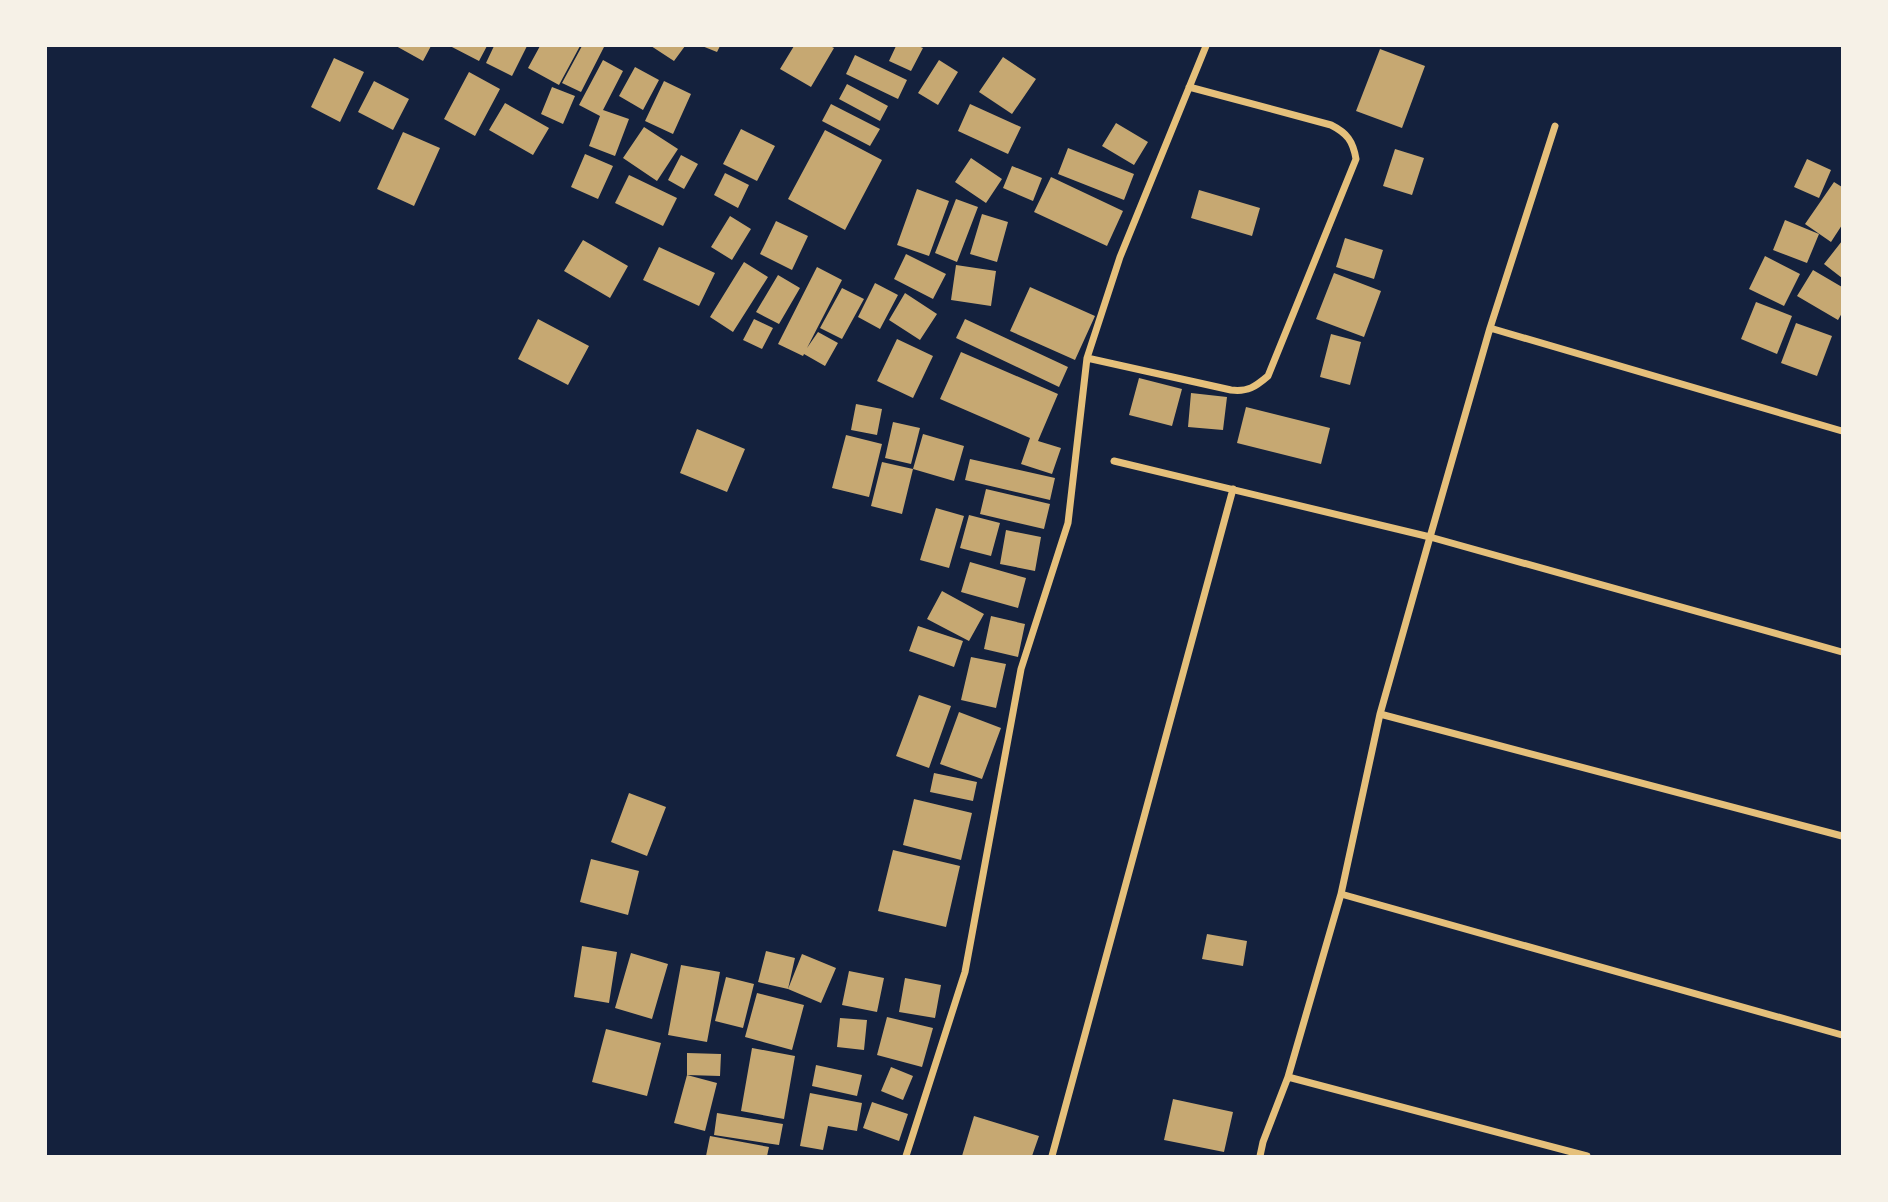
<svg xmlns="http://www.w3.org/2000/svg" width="1888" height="1202" font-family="'Archivo Narrow',sans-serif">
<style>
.building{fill:#c6a872}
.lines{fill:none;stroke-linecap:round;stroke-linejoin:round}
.minor{stroke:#e5c07b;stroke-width:7}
</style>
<rect width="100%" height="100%" fill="#14213d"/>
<path class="building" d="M396 46H431L423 61Z
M450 46H487L479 61Z
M494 46H527L512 76 486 63Z
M540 46H580L559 85 528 68Z
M582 46 604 47 581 92 562 83Z
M651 46H685L674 61Z
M702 46H720L717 52Z
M794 46H830L834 48 811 87 780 69Z
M896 46H918L923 48 911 71 889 61Z
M1380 49 1425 66 1402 128 1356 111Z
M855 55 907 80 898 99 846 74Z
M1003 57 1036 79 1012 114 979 92Z
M334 58 364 72 340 122 311 107Z
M603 60 623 71 603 110 629 119 615 156 589 146 600 116 579 105Z
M939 60 958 72 938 105 918 93Z
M635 67 659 80 643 110 619 96Z
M469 72 500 89 475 136 444 119Z
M374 81 409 99 393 130 358 112Z
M664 81 691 94 673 134 645 121Z
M847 84 888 106 880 121 839 99Z
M552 87 575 96 563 124 541 114Z
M505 103 549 128 533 155 489 130Z
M831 104 880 129 870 146 822 121Z
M970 104 1021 127 1008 154 958 131Z
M1116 123 1148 142 1134 165 1102 146Z
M644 127 678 149 657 181 623 158Z
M741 129 775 146 757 181 723 164Z
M825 130 882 160 845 230 788 199Z
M403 132 440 148 414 206 377 189Z
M1068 148 1134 174 1124 200 1058 174Z
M1395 149 1424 158 1412 195 1383 186Z
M585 154 613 166 598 199 571 187Z
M681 155 698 164 684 189 668 180Z
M971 158 1002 179 986 203 955 182Z
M1807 159 1831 170 1819 198 1794 187Z
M1012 166 1042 178 1033 201 1003 188Z
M725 173 749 185 738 208 714 195Z
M629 175 677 198 663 226 615 203Z
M1051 177 1123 211 1107 246 1034 212Z
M1834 182 1842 187V225L1831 242 1805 224Z
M917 189 949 201 929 256 897 245Z
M1199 190 1260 208 1252 236 1191 218Z
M956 199 978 207 957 262 935 253Z
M982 214 1008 222 997 262 970 254Z
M730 216 751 229 732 260 711 247Z
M1785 220 1819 234 1807 263 1773 250Z
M776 221 808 236 792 270 760 254Z
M1345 238 1383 250 1374 279 1336 267Z
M583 240 628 266 610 298 564 271Z
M1842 241V278L1824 264Z
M659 247 715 273 699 306 643 280Z
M906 254 946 274 933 299 894 279Z
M1765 256 1800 274 1784 306 1749 289Z
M744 262 768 277 733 332 710 317Z
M956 265 996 271 991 306 951 300Z
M817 267 842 280 807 348 818 332 838 343 825 366 804 354 803 356 778 344Z
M1813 270 1842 287V313L1838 320 1797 296Z
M1334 273 1381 291 1364 337 1316 319Z
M778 275 800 288 779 324 756 312Z
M875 283 898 295 880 329 858 317Z
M1030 287 1095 316 1075 360 1010 331Z
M842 288 864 299 842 339 820 328Z
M905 293 937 314 920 340 889 320Z
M1756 302 1792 316 1777 354 1741 339Z
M538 319 589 346 568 385 518 359Z
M754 319 773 328 762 349 743 340Z
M965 319 1068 367 1059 387 956 338Z
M1796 323 1832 336 1817 376 1781 363Z
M1331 334 1361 342 1350 385 1320 377Z
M897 339 933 356 913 398 877 381Z
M961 352 1058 394 1038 441 1061 448 1052 474 1021 464 1030 438 940 399Z
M1139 378 1182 389 1172 426 1129 415Z
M1191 393 1227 397 1223 430 1188 427Z
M856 404 882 409 877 435 851 430Z
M1246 407 1330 428 1321 464 1237 443Z
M893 422 920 428 911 464 885 458Z
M697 429 745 449 727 492 680 473Z
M923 434 964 446 954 481 913 469Z
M846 435 882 444 869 497 832 488Z
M970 459 1055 478 1050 500 965 480Z
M882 462 913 469 902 514 871 506Z
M986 489 1050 504 1044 529 980 514Z
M936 508 964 516 949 568 920 560Z
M969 515 1000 523 991 556 960 548Z
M1006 530 1041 537 1035 571 1000 564Z
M970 562 1026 578 1018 608 961 592Z
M942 591 984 614 969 641 927 619Z
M991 616 1025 624 1018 657 984 649Z
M918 626 963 641 954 667 909 651Z
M971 657 1006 664 996 708 961 700Z
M919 695 951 706 929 768 896 756Z
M959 712 1001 728 982 779 940 764Z
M934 773 977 782 973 801 930 792Z
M629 793 666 807 647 856 611 842Z
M914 799 972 813 961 860 903 845Z
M893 850 960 866 946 927 878 911Z
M591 859 639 871 628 915 580 902Z
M1207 934 1247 941 1243 966 1202 959Z
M582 946 617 952 609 1003 574 997Z
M766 951 795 958 788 989 758 982Z
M631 953 668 964 652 1019 615 1008Z
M802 954 836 968 821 1003 788 989Z
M681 965 720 972 707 1042 668 1035Z
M849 971 884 978 877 1012 842 1005Z
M726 977 754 984 743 1028 715 1021Z
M905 978 941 985 935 1018 899 1012Z
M757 993 804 1005 792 1050 745 1037Z
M887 1017 933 1028 922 1067 877 1055Z
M840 1018 867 1020 864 1050 837 1047Z
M606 1029 661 1043 647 1096 592 1082Z
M752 1048 795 1056 784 1119 741 1111Z
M687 1053 721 1054 720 1076 687 1075Z
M816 1065 862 1075 857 1096 812 1086Z
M891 1067 913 1076 903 1100 881 1091Z
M687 1075 717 1083 705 1131 674 1123Z
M810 1093 862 1103 857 1131 828 1126 823 1150 800 1146Z
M1173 1099 1233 1112 1224 1152 1164 1140Z
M872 1102 908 1114 899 1141 863 1128Z
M717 1113 783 1124 779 1145 714 1135Z
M974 1116 1039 1136 1032 1156H962Z
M710 1136 769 1147 767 1156H706Z"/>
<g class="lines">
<path class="minor" d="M1490 328 1842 431
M1087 358 1231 390C1248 392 1255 387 1268 376L1356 159C1353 141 1347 133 1331 125L1189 87
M1114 461 1430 537 1842 652
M1380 714 1842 836
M1341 894 1842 1035
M1288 1077 1587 1156
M906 1156 965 972 1021 669 1068 523 1087 358 1120 257 1206 46
M1052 1156 1233 489
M1260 1156 1263 1142 1288 1077 1341 894 1380 714 1430 537 1490 328 1555 126"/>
</g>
<rect width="1888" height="1202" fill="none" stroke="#f6f1e7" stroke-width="94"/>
</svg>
